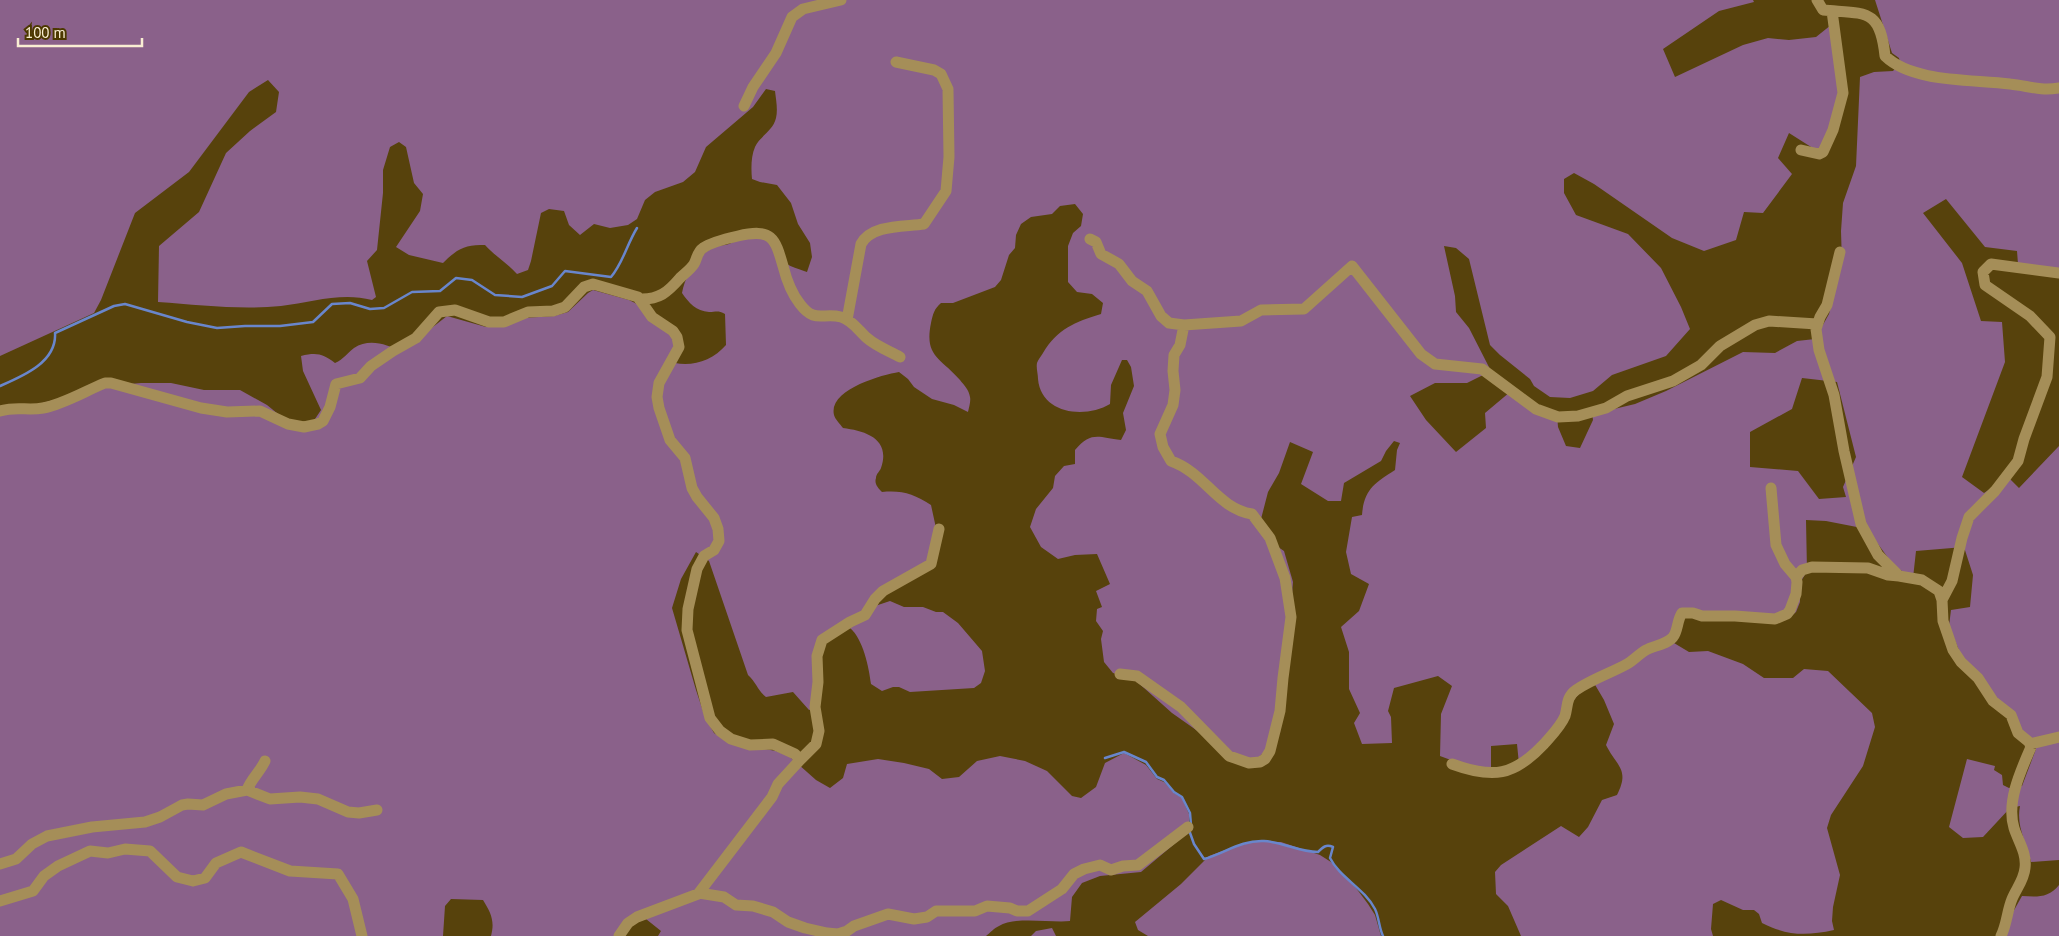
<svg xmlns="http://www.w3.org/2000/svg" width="2059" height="936" font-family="'PT Sans',sans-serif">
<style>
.green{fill:#8a618a;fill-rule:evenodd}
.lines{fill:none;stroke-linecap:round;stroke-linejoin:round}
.stream{stroke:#6986cc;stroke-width:2.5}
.minor{stroke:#a58e58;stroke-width:11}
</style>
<rect width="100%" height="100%" fill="#57420c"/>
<path class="green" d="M0 0H1753L1754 2 1719 11 1663 49 1675 77 1743 45 1768 38 1789 40 1816 37 1831 25 1839 98 1832 125 1819 152 1789 133 1778 158 1792 174 1763 213 1744 212 1736 240 1704 251 1672 238 1594 184 1574 173 1564 179V193L1576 215 1628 234 1661 268 1681 307 1690 329 1666 356 1612 375 1593 391 1570 398 1550 397 1534 386 1530 379 1500 355 1490 345 1469 259 1456 248 1444 246 1455 296 1456 312 1469 328 1491 371 1467 383H1435L1410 396 1426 420 1456 452 1486 428 1485 413 1510 392 1557 414 1558 427 1566 446 1580 448 1593 420 1592 412 1610 410 1635 404 1666 391 1743 352 1775 353 1797 341 1815 339 1829 314 1842 264 1841 231 1843 203 1856 166 1860 77 1874 72 1893 71 1900 63 1899 58 1892 53 1875 0H2059V270L2018 264 2017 251 1985 247 1946 199 1923 213 1962 263 1981 321 2002 322 2005 362 1962 477 1984 493 2008 477 2019 488 2059 446V860L2031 862C2026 842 2016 826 2020 806L2010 808 1983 837 1963 838 1949 827 1967 759 1995 766 1994 770 2002 775 2003 785 2009 788 2022 786 2036 749 1963 660 1949 626 1951 610 1970 607 1973 575 1964 547 1916 551 1913 578 1894 566 1867 529 1826 521 1806 520 1807 571 1800 583V602L1796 612 1788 619 1685 616 1674 643 1689 652 1708 651 1743 664 1764 678H1793L1804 669 1828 671 1872 713 1875 727 1863 766 1831 815 1827 828 1840 875 1833 907 1832 921 1834 930C1806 936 1788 936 1762 923L1759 914 1754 910H1743L1721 900 1713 904 1711 929 1713 936H1521L1508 906 1496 894 1495 872 1501 865 1561 826 1579 837 1588 827 1602 800 1617 795C1630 769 1617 767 1606 745L1614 724 1604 700 1594 683 1578 695 1572 702 1569 714 1519 764 1517 744 1491 746V769L1467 766 1440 756 1441 714 1452 686 1438 676 1394 688 1388 711 1391 717 1392 743 1362 744 1354 723 1360 713 1349 689V652L1341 627 1359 611 1369 584 1351 574 1346 552 1352 517 1362 515C1364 489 1375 483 1395 470L1397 450 1400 443 1394 441 1386 451 1381 461 1344 483 1341 501H1328L1301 484 1313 452 1290 442 1279 473 1268 492 1261 519 1268 540 1284 551 1293 582 1280 733 1250 768 1172 713 1134 679 1113 673 1104 662 1101 639 1103 631 1096 621 1097 609 1102 607 1096 591 1110 584 1097 554 1075 555 1058 559 1041 547 1030 527 1036 509 1053 488 1055 476 1064 466 1075 464V450C1091 431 1098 437 1121 440L1126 430 1123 413 1134 386 1131 367 1127 360H1122L1111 385 1110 404C1085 419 1041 414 1038 379 1038 374 1036 368 1037 363 1038 360 1041 356 1043 353 1057 329 1075 322 1101 314L1103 303 1092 294 1077 292 1068 282V246L1073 233 1081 226 1083 214 1075 204 1060 206 1052 214 1031 217 1021 224 1016 235 1015 248 1009 255 1001 280 995 287 953 303H941C934 309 933 314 931 323 924 357 941 358 960 380 964 385 969 390 970 397 971 401 969 407 968 412L954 405 932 399 914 387 908 379 899 372C881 375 828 390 834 415 835 419 840 424 843 428 866 431 891 439 881 468 880 471 876 474 876 478 874 484 878 488 882 492 902 490 914 494 931 505L936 528 931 560 884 588 875 606 890 601 904 607H923L936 612H943L958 623 982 651 985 671 981 683 974 688 910 692 899 687H893L882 691 871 684C869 667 863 639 850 628L821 638 813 709 809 710 793 692 766 697C758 691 756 682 748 675L709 561 696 552 681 579 672 608 696 690 705 717 714 733 728 742 776 751 789 756 816 780 830 788 843 778 847 764 878 759 904 763 929 769 942 779 959 777 977 761 1000 756 1025 761 1047 771 1072 796 1081 798 1096 787 1105 763 1124 753 1146 765 1157 779 1164 782 1174 793 1182 798 1189 814V823L1179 840 1141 872 1100 876 1082 883 1072 897 1070 921C1051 923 1014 916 999 926 994 928 990 933 986 936H658L661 931 646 919 628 926 622 936H491C495 921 491 913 483 900L451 899 445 906 443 936H0V414L108 386 141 383H171L204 390H240L267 405 283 418 302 422H313L321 410 303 371 301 356C317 352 323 354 335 363 344 359 347 353 354 348 369 338 387 344 401 352L447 316 486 327 523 318 554 316 568 312 588 293 593 290 629 300 641 306 674 338 675 363C693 367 713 360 726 345L725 314C718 310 716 312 709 312 696 311 689 303 682 293 685 276 697 255 714 247 718 245 724 246 729 244 740 239 754 234 766 240 774 244 772 250 777 256 782 264 798 269 807 272L812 257 810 243 798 224 791 203 777 185 760 182 752 179C751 169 751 156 755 147 760 136 773 131 776 118 778 109 776 100 775 91L766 89 753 107 706 147 695 172 683 182 655 192 645 200 637 219 628 225 610 228 594 224 580 235 569 225 564 211 549 209 541 213 531 261 528 270 517 274C507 263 495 256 485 245 465 244 457 249 443 263L409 255 396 247 420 211 423 194 414 183 406 147 399 142 390 147 383 170V193L377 250 367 261 376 297 372 300C342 292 312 302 281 306 241 310 199 305 158 302L159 246 199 212 226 153 250 131 276 112 279 92 268 80 249 92 189 172 135 213 101 300 94 313 0 356ZM1802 378 1837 382 1856 457 1843 487 1846 497 1819 499 1798 471 1750 467V432L1792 409Z
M1254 842H1281L1320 855 1331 862 1356 888 1368 904 1375 915 1381 936H1148L1138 930 1135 922 1181 884 1209 856 1236 846Z
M2059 885V936H2004L2013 912 2022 896C2037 897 2049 898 2059 885Z
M1052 928 1056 936H1031L1036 931Z"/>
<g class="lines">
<path class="stream" d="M0 386C23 376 57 362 55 333L114 306 125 304 187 322 217 328 245 326H280L313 322 332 304 350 303 370 309 384 308 412 292 440 291 456 278 472 280 495 295 522 297 552 286 565 271 611 277C623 263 627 244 637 228
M1105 758 1124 752 1146 762 1157 777 1164 780 1174 792 1182 797 1190 813 1191 825
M1189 830 1194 844 1204 859C1225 853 1241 840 1264 841 1283 842 1299 852 1318 852 1323 847 1326 844 1333 847L1330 858C1340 878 1364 888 1375 909 1379 917 1379 928 1383 936"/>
<path class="minor" d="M1817 0 1823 10C1866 14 1880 8 1885 56 1913 83 1973 79 2010 84 2029 86 2039 91 2059 88
M744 106 753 87 776 53 792 17 803 9 841 0
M1801 150 1819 154 1823 152 1833 130 1843 93 1832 11
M1090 239 1096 242 1101 254 1119 264 1132 281 1147 291 1161 316 1169 323 1184 325 1241 321 1261 310 1304 309 1352 266 1421 354 1435 364 1482 369 1536 409 1558 417 1578 416 1606 408 1627 396 1673 381 1701 365 1720 346 1755 325 1769 321 1817 324
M1840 252 1827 305 1820 317 1816 329 1819 350 1834 395 1844 451 1861 524 1878 555 1899 576 1922 580 1939 591 1942 600 1943 621 1953 650 1961 662 1978 678 1993 701 2011 715 2018 733 2029 742 2031 747C2021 770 2006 802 2014 828 2018 841 2027 853 2025 868 2024 880 2016 889 2012 899 2007 911 2007 924 2001 936
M639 299C659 300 668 292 680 278 685 273 690 270 694 264 697 259 697 252 703 248 710 243 729 238 738 236 772 228 775 238 783 266 786 278 792 294 800 304 815 324 823 312 841 317 852 320 859 331 867 338 876 346 889 351 900 357
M847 320 861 244C872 224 904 227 924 224L946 191 949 157 948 89 941 74 934 70 896 62
M0 411C16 406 28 411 43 408 64 404 85 391 105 383H111L201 408 227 412 260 411 288 424 304 427 318 424 323 421 330 407 336 384 360 378 371 366 393 351 416 338 439 312 455 310 489 322H504L528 312 553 311 565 307 584 287 593 284 638 297 652 317 673 331 677 337 679 347 659 383 657 397 659 408 670 440 685 458 692 488 697 497 714 518 718 529 719 541 714 550 704 556 697 569 688 609 687 630 710 718 720 731 731 739 750 745 773 744 795 754 800 760 778 784 772 797 698 894 637 917 628 923 619 936
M1796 577 1802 570 1812 567 1868 568 1888 575 1899 576
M1942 600 1952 581 1962 538 1969 517 1995 491 2018 461 2024 439 2047 377 2050 337 2030 316 1985 285 1983 272 1991 264 2059 273
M1120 674 1137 676 1181 707 1229 756 1249 763 1260 762 1265 759 1270 751 1280 711 1283 678 1291 617 1285 578 1270 538 1252 514C1217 508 1205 473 1171 461L1163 447 1160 434 1173 405 1175 390 1173 371 1174 355 1180 345 1184 325
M2030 744 2059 737
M800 760 816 744 819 731 815 707 818 682 817 656 822 640 850 622 865 615 875 599 883 591 931 564 939 529
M1452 764C1493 779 1514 776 1544 744 1551 736 1561 726 1565 716 1568 706 1566 697 1576 690 1592 679 1611 673 1627 664 1634 660 1639 654 1646 650 1653 646 1668 644 1673 637 1678 631 1677 620 1682 613H1693L1702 616H1735L1775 619 1787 614 1790 610 1796 594 1797 582 1796 577 1785 564 1776 545 1771 488
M247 790C251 779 260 772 265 761
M0 864 16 859 32 844 47 836 92 827 145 822 160 817 182 805 188 804 203 805 226 794 247 790 270 799 300 797 318 799 348 812 359 813 377 810
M699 893 724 897 736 905 753 906 773 912 788 922 805 928 827 933 838 934 847 931 854 926 888 914 914 919 927 917 936 911H975L987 906 1010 908 1017 911H1028L1062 889 1074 874 1084 869 1100 865 1111 870 1123 866 1138 865 1188 827
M0 901 33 891 44 876 58 866 90 851 108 853 125 849 150 851 177 877 193 881 205 878 216 863 241 852 290 871 338 874 353 899 362 936"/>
</g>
<path d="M18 38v8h124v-8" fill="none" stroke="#f9eed3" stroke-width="2.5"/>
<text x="25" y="38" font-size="15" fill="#f9eed3" stroke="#4c3800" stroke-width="4" paint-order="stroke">100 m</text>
</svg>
